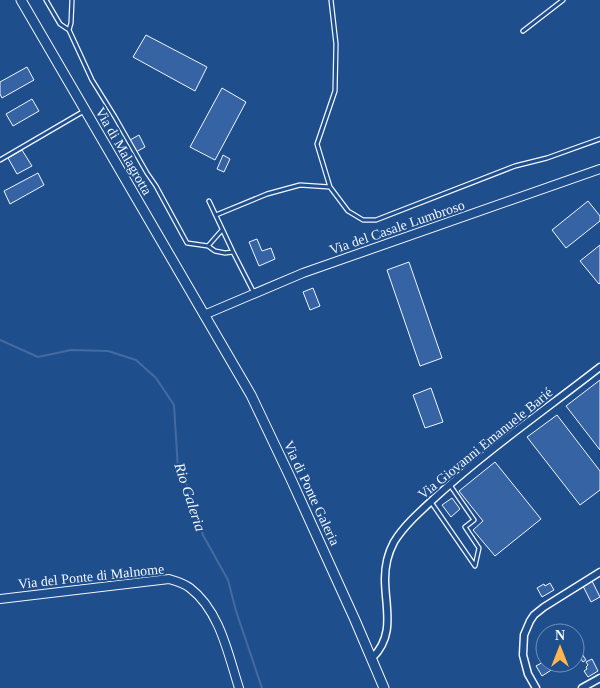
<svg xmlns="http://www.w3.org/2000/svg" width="600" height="688" font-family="'Times New Roman',serif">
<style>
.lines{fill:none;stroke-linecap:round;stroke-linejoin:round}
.stream{stroke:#446ba0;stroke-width:2}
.building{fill:#3563a3;stroke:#f2f6ff}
.service-casing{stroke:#f2f6ff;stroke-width:5.5}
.minor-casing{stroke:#f2f6ff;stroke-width:9}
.tertiary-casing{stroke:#f2f6ff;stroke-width:10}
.secondary-casing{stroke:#f2f6ff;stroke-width:11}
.service{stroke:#1f4e8c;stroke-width:3}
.minor{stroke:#1f4e8c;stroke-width:6}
.tertiary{stroke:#1f4e8c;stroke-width:8}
.secondary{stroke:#1f4e8c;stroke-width:9}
.labels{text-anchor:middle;stroke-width:4;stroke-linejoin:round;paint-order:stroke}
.street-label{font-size:14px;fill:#f2f6ff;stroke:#1f4e8c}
.water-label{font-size:15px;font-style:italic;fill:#f2f6ff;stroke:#1f4e8c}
</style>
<rect width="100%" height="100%" fill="#1f4e8c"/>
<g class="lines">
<path class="stream" d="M0 340 38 357 71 350 108 351 136 360 156 378 174 405 178 469 189 489 203 535 228 580 236 611 262 688"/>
</g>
<path class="building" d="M146 35 207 67 195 91 133 57Z
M27 67 34 80 2 98 0 94V82Z
M222 88 246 102 215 160 190 147Z
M32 99 39 111 13 126 6 114Z
M139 135 145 147 136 152 130 140Z
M22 150 32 166 17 174 8 158Z
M223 155 230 159 224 172 217 169Z
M38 173 44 185 10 204 4 191Z
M588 201 600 216V221L566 248 552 230Z
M257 239 262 251 271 248 275 259 259 266 249 242Z
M600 245V283L599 284 580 261Z
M409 262 442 358 420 366 387 270Z
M313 288 320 306 310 310 303 292Z
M600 380V450L566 406Z
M431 388 443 422 425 428 413 395Z
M557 415 600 471V490L580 505 527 437Z
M495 462 541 519 495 556 473 530 483 521 459 491Z
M452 498 460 509 451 517 442 505Z
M592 581 600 597 591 602 583 586Z
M550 583 554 590 542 597 537 588 544 584 545 586Z
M580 651 586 660 583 662 577 653Z
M592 659 598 671 588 677 584 671 587 669 586 667 588 665 586 662Z
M545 661V663H553L556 667 542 676 536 666Z"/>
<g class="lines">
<g class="service-casing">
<path id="service" d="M46 0 60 24 69 30 92 80 115 117 147 173 156 186 187 243 208 246 215 251 225 253 233 252
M331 0 336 44 335 91 317 144 330 187 348 211 363 220H376L515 166 547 158 600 139
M69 30 71 23 72 0
M523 31 563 0
M0 160 84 111
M209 201 233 252 254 293
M216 215 267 194 300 185 330 187
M208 246 222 230
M431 502 475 566 479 548 465 527 474 520 450 485"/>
</g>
<g class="minor-casing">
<path id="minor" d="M372 658C396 635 385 607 385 579 385 566 388 553 394 542 405 524 423 509 438 495 489 449 546 409 600 367
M536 688 528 674 523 655 524 635 530 621 534 615 544 607 600 572
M582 688 600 678"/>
</g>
<g class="tertiary-casing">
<path id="tertiary" d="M204 315 303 273 600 169
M0 599 169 579C176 581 185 584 190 588 220 611 228 654 239 688"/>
</g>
<g class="secondary-casing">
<path id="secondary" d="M21 0 251 395 290 477 355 620 384 688"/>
</g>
<use href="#service" class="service"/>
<use href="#minor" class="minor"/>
<use href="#tertiary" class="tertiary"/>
<use href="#secondary" class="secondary"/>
</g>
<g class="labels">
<g class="street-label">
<text transform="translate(124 151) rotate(60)" y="5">Via di Malagrotta</text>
<text transform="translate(397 227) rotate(-19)" y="5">Via del Casale Lumbroso</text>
<text transform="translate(485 443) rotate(-39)" y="5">Via Giovanni Emanuele Barié</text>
<text transform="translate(312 493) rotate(65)" y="5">Via di Ponte Galeria</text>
<text transform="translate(91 576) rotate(-6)" y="5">Via del Ponte di Malnome</text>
</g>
<g class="water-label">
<text transform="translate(190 497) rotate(72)" y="5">Rio Galeria</text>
</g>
</g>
<g transform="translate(560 648)"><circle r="24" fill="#1f4e8c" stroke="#7391ba"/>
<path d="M0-4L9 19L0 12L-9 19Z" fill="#ffb74d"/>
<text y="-8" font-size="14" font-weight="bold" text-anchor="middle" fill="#f2f6ff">N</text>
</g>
</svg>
